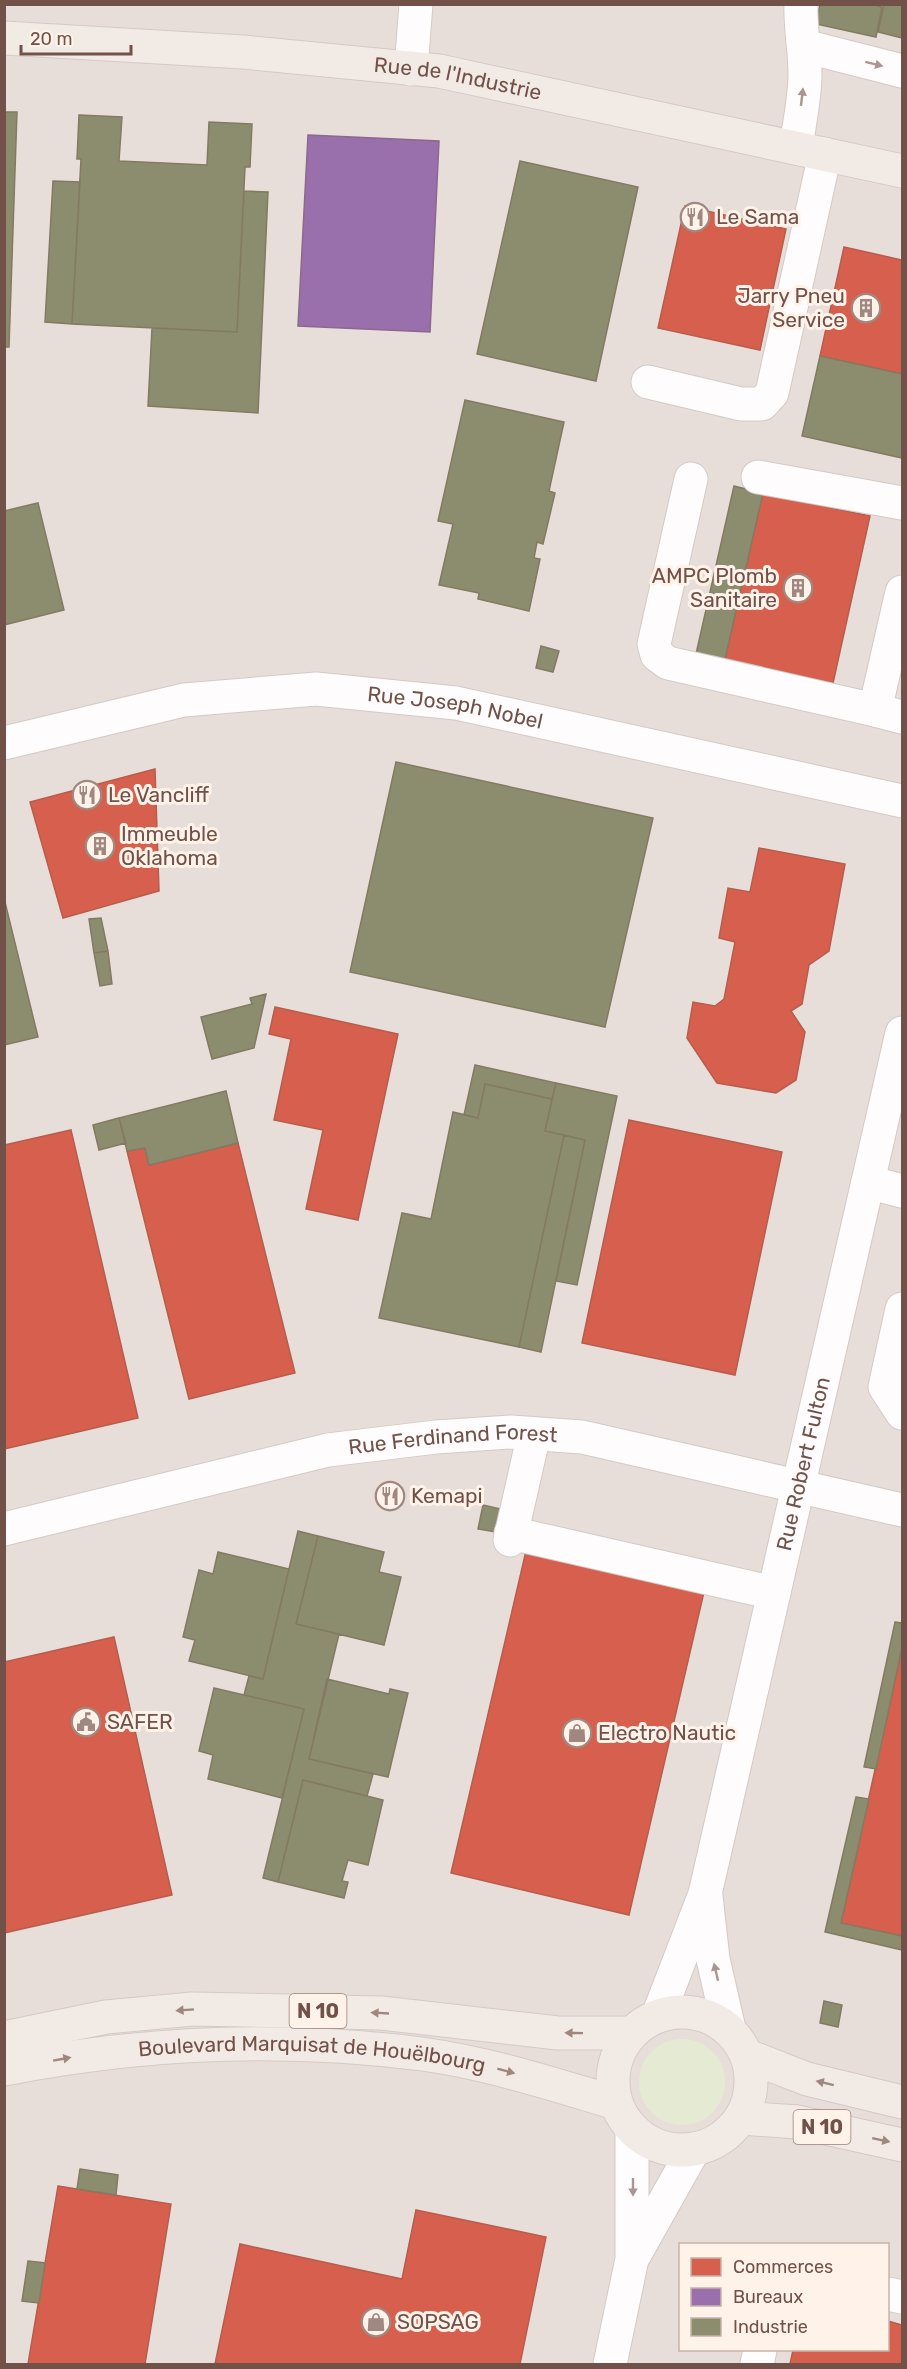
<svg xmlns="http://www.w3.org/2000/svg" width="907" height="2369" font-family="Rubik,sans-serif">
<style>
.industrial{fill:#e8ded9;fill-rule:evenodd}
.green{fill:#e5ebd3}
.shops{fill:#d6604d;stroke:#b85c4c;stroke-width:1.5}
.offices{fill:#9970ab;stroke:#8d678e;stroke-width:1.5}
.industry{fill:#8c8c6e;stroke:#847a63;stroke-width:1.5}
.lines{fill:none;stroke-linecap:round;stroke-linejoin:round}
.minor-casing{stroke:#d4c9c5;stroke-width:35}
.major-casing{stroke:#d4c9c5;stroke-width:35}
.minor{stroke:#fefcfc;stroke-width:33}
.major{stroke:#f2eae4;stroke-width:33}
.oneway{fill:#aa9591}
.oneway2{fill:#9f877f}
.labels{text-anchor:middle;stroke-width:6;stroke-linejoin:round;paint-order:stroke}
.shield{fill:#fff2e8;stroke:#9c8179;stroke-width:1.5}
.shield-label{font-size:20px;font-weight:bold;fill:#725149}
.street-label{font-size:21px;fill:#725149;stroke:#fff2e8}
.poi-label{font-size:21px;fill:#725149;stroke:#fff2e8;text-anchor:start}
</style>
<rect width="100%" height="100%" fill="#f5eee8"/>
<path class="industrial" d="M5 5H902V2364H5ZM680 2244H888V2350H680Z"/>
<path class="green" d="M639 2082a43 43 0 1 1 86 0a43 43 0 1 1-86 0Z"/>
<path class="shops" d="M685 206 786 229 760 350 658 328Z
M844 247 902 260V374L820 356Z
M763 493 870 516 833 683 725 659Z
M155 769 159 891 63 918 30 802Z
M759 848 845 864 829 951 809 965 802 1004 791 1011 805 1032 796 1080 776 1093 717 1083 687 1038 693 1002 715 1006 724 999 735 942 719 938 728 888 750 892Z
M275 1007 398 1034 358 1220 306 1209 323 1130 274 1120 291 1039 269 1034Z
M629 1120 782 1152 735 1375 582 1343Z
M71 1130 138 1418 4 1449V1145Z
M238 1143 295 1373 189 1399 127 1151 145 1148 149 1165Z
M526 1551 704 1592 629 1915 451 1873Z
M114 1637 172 1895 4 1933V1662Z
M902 1648V1936L841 1923Z
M58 2186 171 2204 145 2364H28Z
M416 2210 546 2237 520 2364H215L240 2244 402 2279Z
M888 2321 902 2325V2364H790L793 2350H888Z"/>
<path class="offices" d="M308 135 439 141 430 332 298 326Z"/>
<path class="industry" d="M820 4H872L882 7 876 37 816 24Z
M884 4H902V38L878 32Z
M4 112H17L9 347H4Z
M79 115 122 117 119 161 207 165 209 122 252 124 250 167H245L237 332 72 324 81 159H77Z
M520 161 638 187 596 381 477 354Z
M53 181 80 182 72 324 45 322Z
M244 191 268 192 258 413 148 406 152 328 237 332Z
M820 356 902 374V458L802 436Z
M465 400 564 422 549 491 555 493 543 544 537 542 534 558 540 559 529 611 478 599 479 593 439 585 453 524 438 521Z
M734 486 763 493 725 659 696 654Z
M38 503 64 610 4 625V511Z
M541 646 559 651 553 672 536 668Z
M396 762 653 818 605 1027 350 972Z
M4 898 38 1037 4 1045Z
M101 918 108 951 94 953 89 919Z
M108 951 112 984 100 986 94 953Z
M266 994 254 1048 212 1059 201 1017 252 1004 250 998Z
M475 1065 556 1083 552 1099 485 1084 478 1118 464 1115Z
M556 1083 617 1096 577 1285 556 1281 585 1140 545 1131Z
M485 1084 552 1099 545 1131 564 1135 519 1347 379 1318 402 1213 431 1219 453 1112 478 1118Z
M226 1091 238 1143 149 1165 145 1148 127 1151 119 1118Z
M119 1118 126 1143 99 1150 93 1125Z
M564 1135 585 1140 541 1352 519 1347Z
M483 1505 505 1510 501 1533 478 1529Z
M298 1531 318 1536 296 1624 339 1634 309 1759 373 1774 367 1796 303 1780 278 1882 263 1878 304 1709 244 1695 249 1676 263 1679Z
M318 1536 384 1552 379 1572 401 1577 384 1645 296 1624Z
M218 1552 289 1569 263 1679 189 1661 195 1640 183 1637 199 1570 213 1574Z
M895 1622 902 1623V1648L876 1769 864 1767Z
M327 1679 389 1694 390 1689 408 1693 388 1777 309 1759Z
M214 1688 304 1709 282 1798 208 1779 213 1755 199 1751Z
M303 1780 383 1800 368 1865 348 1860 342 1881 348 1882 344 1898 278 1882Z
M856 1797 869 1799 841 1923 902 1936V1950L825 1932Z
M824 2001 842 2005 838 2027 820 2023Z
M80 2169 118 2175 116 2195 77 2189Z
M28 2261 45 2263 39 2303 22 2301Z"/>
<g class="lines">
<g class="minor-casing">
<g id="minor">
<path d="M804 46 902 71"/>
<path d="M411 69 416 4"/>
<path d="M796 148C799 124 805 98 805 74 805 50 800 28 801 4"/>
<path d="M648 382 741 404H762L772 393 825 154"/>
<path d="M758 477 902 503"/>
<path d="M691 479 654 644 657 655 668 663 875 710"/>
<path d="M902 592 875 710 902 717"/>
<path id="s1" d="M4 743 184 700 316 689 456 703 902 801"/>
<path d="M868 1182 902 1191"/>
<path d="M902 1309 885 1387 902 1413"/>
<path id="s2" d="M4 1529 328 1450 436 1437 511 1432 582 1437 902 1510"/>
<path d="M511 1533 774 1593"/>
<path d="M510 1540 534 1434"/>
<path d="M706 1896 713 1959 729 2029"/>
<path id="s3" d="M658 2016 705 1894 902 1033"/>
<path d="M635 2254 694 2149"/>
<path d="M888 2294 902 2297"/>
<path d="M610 2364 632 2259V2129"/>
<path d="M757 2364 760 2350"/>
</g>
</g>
<g class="major-casing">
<g id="major">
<path id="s4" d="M4 38 243 52 439 71 902 171"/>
<circle cx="682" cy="2081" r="69"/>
<path d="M4 2038 106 2017 192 2009 381 2013 558 2033H632"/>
<path d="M748 2056 807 2079 902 2102"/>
<path id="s5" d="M4 2069C142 2042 283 2036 422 2054 488 2063 552 2084 616 2103"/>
<path d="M741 2118 798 2122 902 2145"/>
</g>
</g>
<use href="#minor" class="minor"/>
<use href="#major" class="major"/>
</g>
<defs><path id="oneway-solid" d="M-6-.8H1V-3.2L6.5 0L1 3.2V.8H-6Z" transform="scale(1.5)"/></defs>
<g class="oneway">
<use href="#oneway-solid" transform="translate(874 64) rotate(14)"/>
<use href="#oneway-solid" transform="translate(802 97) rotate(-83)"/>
<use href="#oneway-solid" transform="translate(716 1972) rotate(-103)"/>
<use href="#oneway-solid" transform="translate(633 2187) rotate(90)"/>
</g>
<g class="oneway2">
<use href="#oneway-solid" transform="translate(185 2010) rotate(176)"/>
<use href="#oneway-solid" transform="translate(380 2013) rotate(-177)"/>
<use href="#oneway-solid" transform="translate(574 2033) rotate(-179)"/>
<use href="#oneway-solid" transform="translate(62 2059) rotate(-10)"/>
<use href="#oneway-solid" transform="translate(506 2071) rotate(15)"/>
<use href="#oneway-solid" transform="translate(825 2083) rotate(-166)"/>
<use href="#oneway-solid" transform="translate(881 2140) rotate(12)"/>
</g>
<defs>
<g id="restaurant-ring" transform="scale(1.5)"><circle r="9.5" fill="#fff2e8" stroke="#a08881" stroke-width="1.5"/><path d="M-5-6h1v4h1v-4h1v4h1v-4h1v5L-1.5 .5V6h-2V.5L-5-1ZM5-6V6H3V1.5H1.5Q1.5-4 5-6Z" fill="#a08881"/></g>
<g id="building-ring" transform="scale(1.5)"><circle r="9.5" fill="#fff2e8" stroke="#a08881" stroke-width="1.5"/><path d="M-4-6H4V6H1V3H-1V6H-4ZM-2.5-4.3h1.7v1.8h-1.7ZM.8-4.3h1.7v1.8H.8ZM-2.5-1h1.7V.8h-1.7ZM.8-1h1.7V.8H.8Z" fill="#a08881"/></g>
<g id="civic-ring" transform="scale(1.5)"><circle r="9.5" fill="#fff2e8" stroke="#a08881" stroke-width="1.5"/><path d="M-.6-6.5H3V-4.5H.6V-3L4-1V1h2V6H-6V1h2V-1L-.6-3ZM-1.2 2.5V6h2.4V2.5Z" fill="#a08881"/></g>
<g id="shop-ring" transform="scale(1.5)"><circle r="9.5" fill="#fff2e8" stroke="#a08881" stroke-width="1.5"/><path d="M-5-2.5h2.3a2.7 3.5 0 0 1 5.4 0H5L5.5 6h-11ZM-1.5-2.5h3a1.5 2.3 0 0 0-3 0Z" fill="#a08881"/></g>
</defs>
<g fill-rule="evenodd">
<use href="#restaurant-ring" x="695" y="217"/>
<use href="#building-ring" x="866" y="308"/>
<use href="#building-ring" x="798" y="588"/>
<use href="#restaurant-ring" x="87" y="795"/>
<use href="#building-ring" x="100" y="846"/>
<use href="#restaurant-ring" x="390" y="1496"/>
<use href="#civic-ring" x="86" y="1722"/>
<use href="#shop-ring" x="577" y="1733"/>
<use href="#shop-ring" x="376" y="2322"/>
</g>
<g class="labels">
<g class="shield">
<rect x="289.5" y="1994" width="57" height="34" rx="4.5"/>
<rect x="793.5" y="2110" width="57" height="34" rx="4.5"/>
</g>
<g class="shield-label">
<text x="318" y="2018">N 10</text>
<text x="822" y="2134">N 10</text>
</g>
<g class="street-label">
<text dy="7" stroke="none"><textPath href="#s4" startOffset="456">Rue de l'Industrie</textPath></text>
<text dy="7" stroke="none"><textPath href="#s1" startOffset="458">Rue Joseph Nobel</textPath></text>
<text dy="7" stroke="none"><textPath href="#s2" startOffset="459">Rue Ferdinand Forest</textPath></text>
<text dy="7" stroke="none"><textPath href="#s3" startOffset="572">Rue Robert Fulton</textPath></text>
<text dy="7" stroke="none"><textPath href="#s5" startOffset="310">Boulevard Marquisat de Houëlbourg</textPath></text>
</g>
<g class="poi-label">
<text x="716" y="224">Le Sama</text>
<text x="845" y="303" text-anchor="end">Jarry Pneu<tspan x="845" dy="24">Service</tspan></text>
<text x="777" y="583" text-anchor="end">AMPC Plomb<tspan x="777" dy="24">Sanitaire</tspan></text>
<text x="108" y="802">Le Vancliff</text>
<text x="121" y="841">Immeuble<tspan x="121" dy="24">Oklahoma</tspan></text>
<text x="411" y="1503">Kemapi</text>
<text x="107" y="1729">SAFER</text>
<text x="598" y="1740">Electro Nautic</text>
<text x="397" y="2329">SOPSAG</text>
</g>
</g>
<rect width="907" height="2369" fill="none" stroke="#725149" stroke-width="12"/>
<rect x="679" y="2243" width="210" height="108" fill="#fff2e8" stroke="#c7b2a8" stroke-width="1.5"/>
<rect x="691" y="2258" width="30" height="18" fill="#d6604d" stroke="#c7b2a8" stroke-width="1.5"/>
<text x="733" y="2273" font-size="18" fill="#725149">Commerces</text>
<rect x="691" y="2288" width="30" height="18" fill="#9970ab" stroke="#c7b2a8" stroke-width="1.5"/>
<text x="733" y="2303" font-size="18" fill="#725149">Bureaux</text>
<rect x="691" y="2318" width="30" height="18" fill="#8c8c6e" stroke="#c7b2a8" stroke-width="1.5"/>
<text x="733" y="2333" font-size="18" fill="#725149">Industrie</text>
<path d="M21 45v9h110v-9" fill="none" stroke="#725149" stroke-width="3"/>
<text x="30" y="45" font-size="18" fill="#725149" stroke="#fff2e8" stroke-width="4.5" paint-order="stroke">20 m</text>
</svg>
